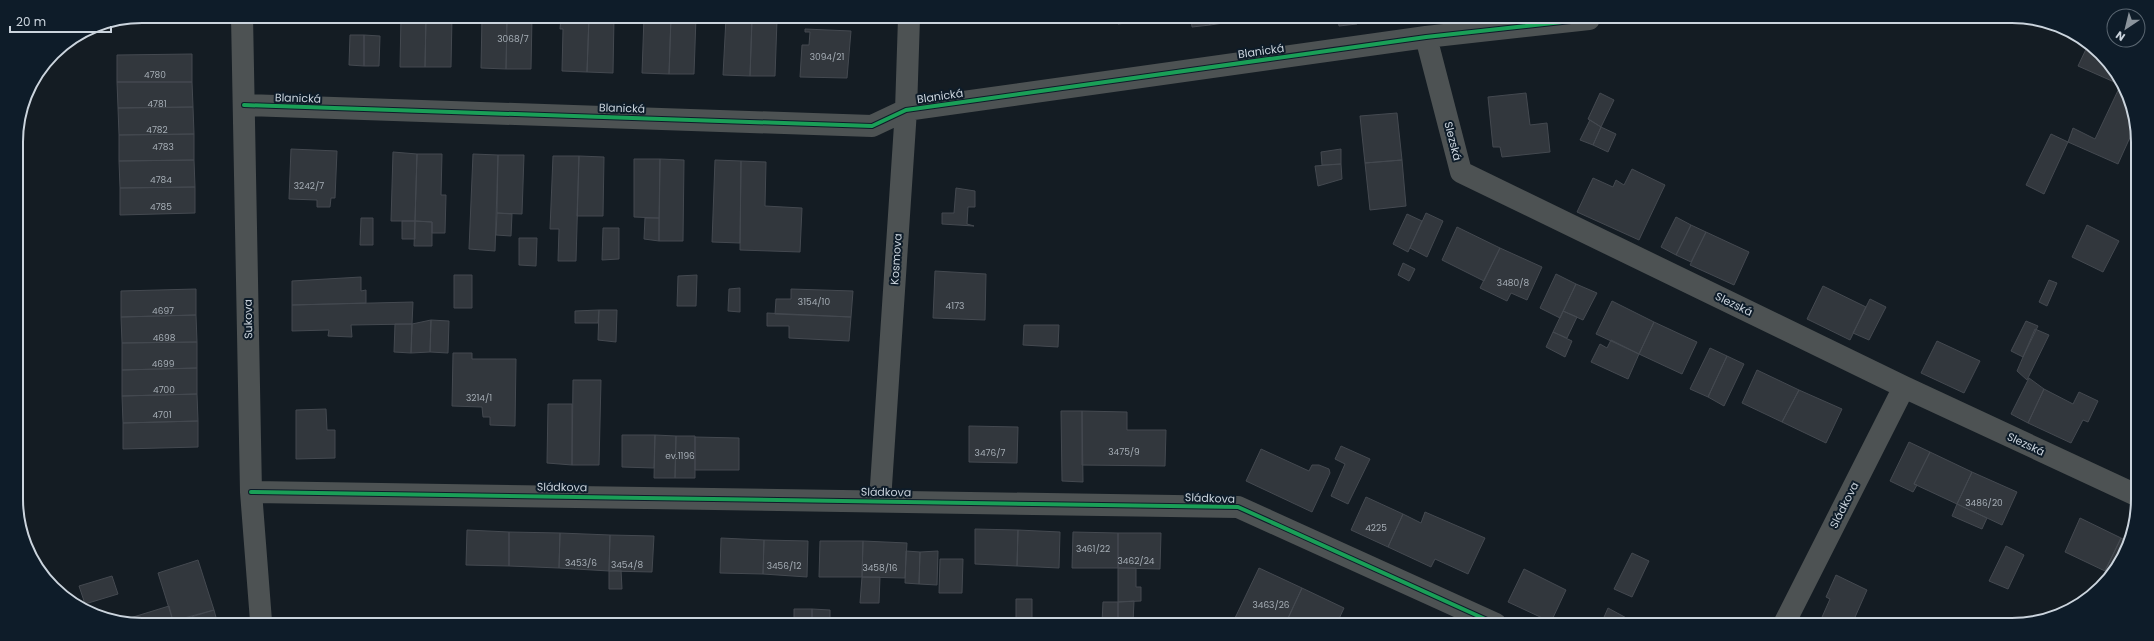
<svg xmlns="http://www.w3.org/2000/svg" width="2154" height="641" font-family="Poppins,sans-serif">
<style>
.building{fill:#32373d;stroke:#444950}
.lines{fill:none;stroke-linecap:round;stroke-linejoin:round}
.street{stroke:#4d5253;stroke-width:22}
.cycleway-casing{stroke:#0e1c29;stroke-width:6}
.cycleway{stroke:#1a9f57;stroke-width:4}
.labels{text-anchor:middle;stroke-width:4;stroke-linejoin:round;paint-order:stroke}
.number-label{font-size:9px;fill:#a5adb5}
.street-label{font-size:11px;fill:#cbd4dd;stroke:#0e1c29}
.rim{fill:none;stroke:#cbd4dd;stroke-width:2}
</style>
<rect width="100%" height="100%" fill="#141c23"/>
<path class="building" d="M401 17H426L425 67H400Z
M426 17H452L451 67H425Z
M482 17H507L506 69 481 68Z
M507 17H532L531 69H506Z
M561 17H589L587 72 562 71 563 29H560Z
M589 17H614L613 73 587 72Z
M644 17H671L669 74 642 73Z
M671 17H696L694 74H669Z
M726 18 752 19 750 76 723 75Z
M1117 18H1165L1118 24Z
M1191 18H1209L1210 25 1192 27Z
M1209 18H1230V22L1210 25Z
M752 19 777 20 775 76H750Z
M1338 19H1356L1357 24 1339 26Z
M805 29 851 31 847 78 800 77 802 45H809L810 32H805Z
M350 35H364V66L349 65Z
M364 35 380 36 379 66H364Z
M2088 45 2101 53 2122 82 2121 85 2078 66Z
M192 54V82H117V55Z
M117 82H192L193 107 118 108Z
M2122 82 2136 118V124L2118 164 2068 142 2073 128 2095 139Z
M1526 93 1530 125 1547 123 1550 152 1502 157 1500 147H1493L1488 97Z
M1600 93 1614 100 1601 127 1588 119Z
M193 107 194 134 119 135 118 108Z
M1397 113 1402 160 1365 163 1360 116Z
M1590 120 1601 127 1593 145 1580 140Z
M1601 127 1616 134 1608 152 1593 145Z
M194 134V160L119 161V135Z
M2051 134 2068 142 2044 194 2026 185Z
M291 149 337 151 335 198H331L330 207H317V200L289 199Z
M1341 149V164L1322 165 1321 152Z
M393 152 417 154 415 221H391Z
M417 154H442L441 195H446L445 233H432V222L415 221Z
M473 154 498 155 495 251 469 249Z
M498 155H524L522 214 497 213Z
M553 156H579L576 261H558L559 229H550Z
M579 156 604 157 603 216H577Z
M634 159H660L659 218 634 217Z
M660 159 684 160 683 241H659Z
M194 160 195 187 120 188 119 161Z
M715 160 741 161 740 243 712 242Z
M1402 160 1406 206 1370 210 1365 163Z
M741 161 766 162 765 206 802 208 800 252 740 250Z
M1341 164 1342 179 1318 186 1315 166Z
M1632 169 1665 185 1639 240 1577 212 1593 178 1613 187 1616 180 1624 185Z
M195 187V213L120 215V188Z
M956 188 975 191V207H968L967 224 974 226 942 224V213H954Z
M497 213 512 214 511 236 496 235Z
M1426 213 1443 221 1427 257 1410 248Z
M1407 214 1422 221 1408 252 1393 244Z
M1676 217 1691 225 1676 255 1661 247Z
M361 218H373V245H360Z
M645 218H659V241L644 239Z
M402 221H415V239H402Z
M415 221 432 222V246H414Z
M1691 225 1706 232 1691 262 1676 255Z
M2087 225 2119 241 2103 272 2072 257Z
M1457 227 1500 248 1484 281 1442 260Z
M603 228H619V259L602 260Z
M1706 232 1749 252 1734 285 1690 265Z
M519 238H537L536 266 519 265Z
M1500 248 1542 267 1527 300 1511 293 1507 301 1480 288Z
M1403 263 1415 269 1409 281 1398 275Z
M935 271 986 274 985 320 933 318Z
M1556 274 1576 284 1560 318 1540 308Z
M454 275H472V308H454Z
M697 275 696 306H677L678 276Z
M361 277V291L366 290V303L292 305V281Z
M2049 280 2057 283 2047 306 2039 302Z
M1576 284 1597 293 1583 320 1563 311Z
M1823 286 1866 307 1850 340 1807 319Z
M740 288V312L728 311 729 289Z
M196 289V315L121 317V291Z
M791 289 853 291 851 317 775 314 776 299H791Z
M1870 299 1886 307 1869 340 1853 333Z
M1612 301 1654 322 1639 354 1596 334Z
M413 302 412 324 351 325 352 337 328 336 329 330 292 331V305Z
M599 310 598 323H575V311Z
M599 310H617L616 342 598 340Z
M1563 311 1577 317 1567 338 1553 332Z
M767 313 851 317 849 341 789 338V326H767Z
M196 315 197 342 122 343 121 317Z
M431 320 449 321 448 353 430 352Z
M431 320 430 352 411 353 412 324Z
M2026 321 2038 326 2023 357 2011 351Z
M1654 322 1697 342 1682 374 1639 354Z
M395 324H412L411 353 394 352Z
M1024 325H1059L1058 347 1023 345Z
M2035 329 2049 335 2027 380 2017 371Z
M1553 332 1572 341 1565 357 1546 347Z
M1611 340 1639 354 1628 379 1591 362 1600 344 1607 348Z
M1937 341 1980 361 1964 393 1921 373Z
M197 342V368L122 370V343Z
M1710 348 1727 356 1708 397 1690 389Z
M453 353H472V359H516L515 426 490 425V417H483L482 407 452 406Z
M1727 356 1744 364 1724 406 1708 397Z
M197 368V394L122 396V370Z
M1757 370 1799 390 1782 422 1742 403Z
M2029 378 2044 389 2028 423 2011 414Z
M573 380H601L599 465H572Z
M2044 389 2073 404 2079 392 2098 401 2088 422 2083 420 2071 443 2028 423Z
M1799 390 1842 409 1826 443 1782 422Z
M197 394 198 421 123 423 122 396Z
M548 404H572V465L547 463Z
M326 409 327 430H335V458L296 459V410Z
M1061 411H1082L1083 482 1062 481Z
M1082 411 1127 412V430H1166L1165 466 1082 465Z
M198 421V447L123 449V423Z
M969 426 1018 427 1017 463 969 462Z
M622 435H655L654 468 622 467Z
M655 435 676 436 675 478H654Z
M676 436H695V478H675Z
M695 437 739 438V470H695Z
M1909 442 1930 452 1914 484 1917 485 1913 492 1890 481Z
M1341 446 1370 459 1348 504 1331 496 1345 464 1335 459Z
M1261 449 1309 471 1312 465H1319L1329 469 1330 473 1312 512 1246 481Z
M1930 452 1972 472 1957 504 1914 484Z
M1972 472 2017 492 2002 525 1957 504Z
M1366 497 1403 514 1388 547 1351 530Z
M1957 504 1987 518 1982 529 1952 516Z
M1425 512 1485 538 1468 574 1435 559 1431 567 1388 547 1403 514 1421 523Z
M2080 518 2121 538 2105 571 2065 552Z
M975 529 1018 530 1017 566 975 564Z
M467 530 509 532V566L466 565Z
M1018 530 1060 532 1059 568 1017 566Z
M509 532 560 533 559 568 509 566Z
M1073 532 1118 533V568H1072Z
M560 533 610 535 609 571 559 568Z
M1118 533H1161L1160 569 1118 568Z
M610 535 654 536 652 572 609 571Z
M721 538 764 540 763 574 720 573Z
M2121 538 2129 542 2121 562 2111 574 2105 571Z
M764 540 808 541 807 577 763 574Z
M820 541H863L862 577H819Z
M863 541 907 543 905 578 862 577Z
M2006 546 2024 555 2008 589 1989 581Z
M906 551 920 552 919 584 905 583Z
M938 551 937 585 919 584 920 552Z
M1632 553 1649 561 1632 597 1614 589Z
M940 559H963L962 593H939Z
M198 560 214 610 173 621 158 573Z
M1118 568H1136V587H1141V601L1118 602Z
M1259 568 1302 588 1286 623H1247L1235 618Z
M1524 569 1566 590 1551 622 1508 602Z
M621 570 622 589H609V571Z
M1836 575 1867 590 1852 624H1819L1830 599 1826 597Z
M112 576 118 594 85 604 79 586Z
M862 577H880L879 603H860Z
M1302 588 1344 608 1337 623H1294L1287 620Z
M1016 599H1032V618L1016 619Z
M1134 601 1133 623H1118V602Z
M1103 602H1118V623H1102Z
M169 606 173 621H130V618Z
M1608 608 1632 621 1631 624H1601Z
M794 609H812V622H794Z
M812 609 830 610V622H812Z
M214 610 217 621H178Z"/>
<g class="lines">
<path class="street" d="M242 16 251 492 261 621
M1426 37 1461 172 1904 387 2134 494
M244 105 872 126 906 110 1426 37 1589 19
M251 492 1238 507 1496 624
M880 501 906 110 909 18
M1784 624 1904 387"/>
<g class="cycleway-casing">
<path id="cycleway" d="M244 105 872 126 906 110 1426 37 1589 19
M251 492 1238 507 1496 624"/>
</g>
<use href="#cycleway" class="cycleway"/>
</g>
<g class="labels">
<g class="number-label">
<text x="513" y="42">3068/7</text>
<text x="827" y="60">3094/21</text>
<text x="155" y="78">4780</text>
<text x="157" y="107">4781</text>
<text x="157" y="133">4782</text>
<text x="163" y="150">4783</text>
<text x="161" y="183">4784</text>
<text x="309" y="189">3242/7</text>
<text x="161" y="210">4785</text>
<text x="1513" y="286">3480/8</text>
<text x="814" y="305">3154/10</text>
<text x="955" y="309">4173</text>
<text x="163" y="314">4697</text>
<text x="164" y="341">4698</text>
<text x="163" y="367">4699</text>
<text x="164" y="393">4700</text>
<text x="479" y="401">3214/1</text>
<text x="162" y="418">4701</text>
<text x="1124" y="455">3475/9</text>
<text x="990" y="456">3476/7</text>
<text x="680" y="459">ev.1196</text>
<text x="1984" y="506">3486/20</text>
<text x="1376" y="531">4225</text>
<text x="1093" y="552">3461/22</text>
<text x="1136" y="564">3462/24</text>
<text x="581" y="566">3453/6</text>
<text x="627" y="568">3454/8</text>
<text x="784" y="569">3456/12</text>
<text x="880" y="571">3458/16</text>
<text x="1271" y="608">3463/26</text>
</g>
<g class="street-label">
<text transform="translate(1261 51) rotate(-8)" y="4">Blanická</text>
<text transform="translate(940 96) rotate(-8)" y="4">Blanická</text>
<text transform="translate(298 98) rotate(2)" y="4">Blanická</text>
<text transform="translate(622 108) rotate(2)" y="4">Blanická</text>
<text transform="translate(1453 141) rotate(76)" y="4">Slezská</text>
<text transform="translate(896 259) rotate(-86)" y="4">Kosmova</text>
<text transform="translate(1734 304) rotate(26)" y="4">Slezská</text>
<text transform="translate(248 319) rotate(-91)" y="4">Sukova</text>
<text transform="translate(2026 444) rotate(25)" y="4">Slezská</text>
<text transform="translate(562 487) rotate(1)" y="4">Sládkova</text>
<text transform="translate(886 492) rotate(1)" y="4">Sládkova</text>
<text transform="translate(1210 498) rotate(2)" y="4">Sládkova</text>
<text transform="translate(1844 505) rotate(-63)" y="4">Sládkova</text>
</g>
</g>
<path d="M0 0H2154V641H0ZM142 23H2012A119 119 0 0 1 2131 142V499A119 119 0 0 1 2012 618H142A119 119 0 0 1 23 499V142A119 119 0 0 1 142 23Z" fill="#0e1c29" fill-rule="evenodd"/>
<path class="rim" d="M142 23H2012A119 119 0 0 1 2131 142V499A119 119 0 0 1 2012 618H142A119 119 0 0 1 23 499V142A119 119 0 0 1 142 23Z"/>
<g transform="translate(2126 28) rotate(215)"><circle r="19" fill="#0e1c29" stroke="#5a6671"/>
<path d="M0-3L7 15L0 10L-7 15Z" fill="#8b949c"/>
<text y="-6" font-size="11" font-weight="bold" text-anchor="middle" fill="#cbd4dd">N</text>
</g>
<path d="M10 26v6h101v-6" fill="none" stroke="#cbd4dd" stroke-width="2"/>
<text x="16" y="26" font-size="12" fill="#cbd4dd" stroke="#0e1c29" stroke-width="3" paint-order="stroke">20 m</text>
</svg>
